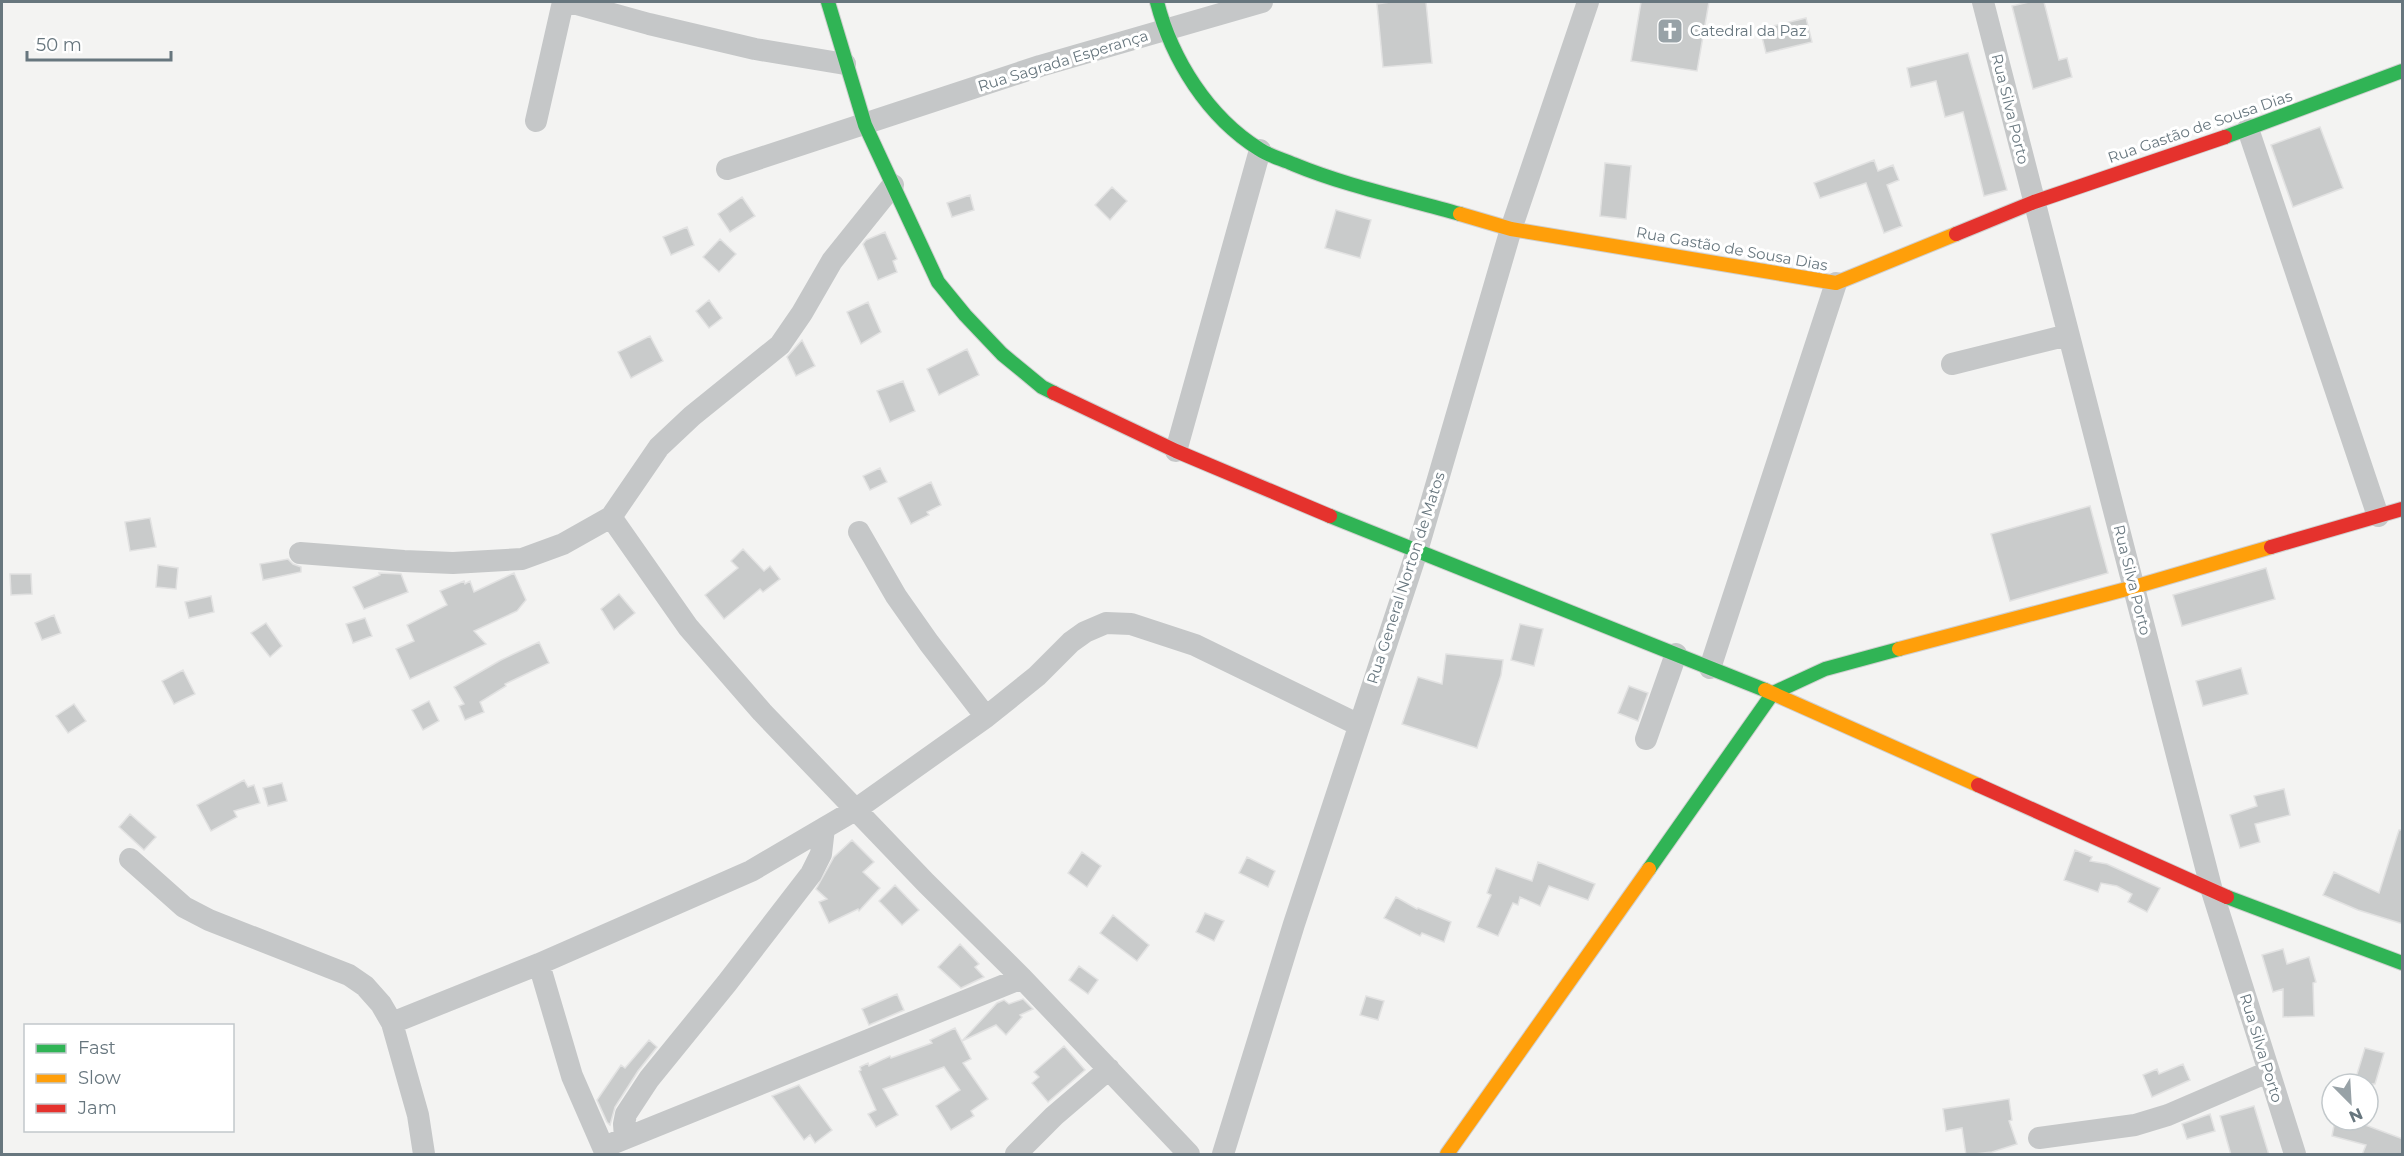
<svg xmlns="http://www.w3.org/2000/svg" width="2404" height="1156" font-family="Montserrat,sans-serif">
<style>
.building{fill:#c9cbcb;stroke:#e2e2e2;stroke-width:1.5}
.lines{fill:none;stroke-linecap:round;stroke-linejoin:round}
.fast-casing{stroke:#cfcfcf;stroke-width:16}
.slow-casing{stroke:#cfcfcf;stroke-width:16}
.jam-casing{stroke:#cfcfcf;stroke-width:16}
.street{stroke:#c5c7c8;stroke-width:22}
.fast{stroke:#30b455;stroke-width:14}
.slow{stroke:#ff9f0a;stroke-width:14}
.jam{stroke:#e5322d;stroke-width:14}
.labels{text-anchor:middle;stroke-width:6;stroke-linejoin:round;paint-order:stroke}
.poi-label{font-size:15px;fill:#67767e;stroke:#fff;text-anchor:start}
.street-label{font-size:15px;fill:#67767e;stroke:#fff}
</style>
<rect width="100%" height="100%" fill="#f3f3f2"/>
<path class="building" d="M1390 2H1426L1432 63 1383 67 1377 4Z
M1641 2H1709L1697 71 1631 61Z
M2029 2H2044L2059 60 2067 58 2072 77 2033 89 2012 6Z
M1806 18 1812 42 1766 53 1760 29Z
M1968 53 2007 190 1984 196 1963 112 1945 117 1936 81 1911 87 1907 68Z
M2320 127 2343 188 2293 207 2271 145Z
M1874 160 1878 171 1893 165 1899 180 1887 185 1902 226 1884 233 1866 183 1820 198 1814 183Z
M1605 163 1631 166 1626 219 1600 216Z
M1112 187 1127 201 1110 220 1095 205Z
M970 195 974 210 952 217 947 203Z
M742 197 755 216 730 232 718 214Z
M1336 210 1371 220 1360 258 1325 248Z
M687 227 694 245 671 255 663 237Z
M885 232 897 259 893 261 897 272 878 280 863 244 866 240Z
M720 239 736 254 719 272 703 257Z
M709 300 722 318 709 328 696 311Z
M868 302 881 332 861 344 847 312Z
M650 336 663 361 631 378 618 352Z
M802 340 815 366 796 376 787 357Z
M967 349 979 375 939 395 927 369Z
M903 381 915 411 890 422 877 391Z
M880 468 887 482 870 490 863 476Z
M931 482 941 505 927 512 929 515 911 524 898 498Z
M2090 506 2108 573 2010 601 1991 534Z
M150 518 156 547 130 551 125 522Z
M743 549 764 571 770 566 780 579 763 592 760 589 724 619 705 595 738 568 731 561Z
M288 559 293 564 301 567V572L263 580 260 564Z
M158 565 178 568 176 589 156 587Z
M2266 568 2275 599 2182 626 2173 595Z
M379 573 401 574 408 592 364 609 353 587 380 575Z
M514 573 526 600 517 611 474 631 486 644 410 679 396 649 414 641 407 625 447 605 440 591 464 581 465 584 470 581 474 592Z
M10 574H31L32 594 11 595Z
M619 594 635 613 614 630 601 609Z
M211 596 214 612 189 618 185 602Z
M54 615 61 633 42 640 35 623Z
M365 618 372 636 353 643 346 624Z
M266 623 282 646 270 657 251 633Z
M1520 624 1543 629 1534 666 1511 660Z
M539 642 549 663 505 684 506 686 480 702 484 712 465 720 459 706 464 704 454 687 501 660Z
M1446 654 1503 660 1501 675 1477 748 1402 724 1418 677 1442 684Z
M2241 668 2248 694 2203 706 2196 681Z
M183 670 195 694 174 704 162 681Z
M1629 686 1648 693 1638 721 1618 713Z
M429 701 439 721 423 730 412 710Z
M74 704 86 721 68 733 56 716Z
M244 780 248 787 254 785 260 803 234 811 237 817 211 831 197 805Z
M282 783 287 801 268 806 263 788Z
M2284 789 2290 815 2255 824 2260 842 2240 848 2230 815 2257 806 2254 796Z
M130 814 156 837 144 850 119 827Z
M2399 830H2403V924L2358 910 2323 895 2334 872 2379 893Z
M852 840 874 862 863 872 880 888 859 911 858 909 829 923 819 902 827 899 816 889 834 857Z
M2075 850 2092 857 2090 861 2107 864 2160 888 2147 912 2128 902 2132 894 2117 886 2101 883 2098 892 2064 880Z
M1082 852 1101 866 1087 887 1068 873Z
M1247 857 1275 871 1268 887 1239 873Z
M1538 862 1595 884 1588 900 1549 886 1540 906 1520 897 1518 905 1513 903 1498 936 1477 927 1491 895 1487 893 1496 868 1532 881Z
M895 885 919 910 902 925 879 901Z
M1396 897 1417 909 1418 908 1451 922 1444 942 1422 933 1420 936 1384 918Z
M1205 913 1224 921 1214 941 1196 932Z
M1113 915 1149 945 1137 961 1100 933Z
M960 944 979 964 975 967 984 977 961 988 938 967Z
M2283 949 2287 964 2309 957 2316 982 2313 983 2314 1016 2283 1017V989L2273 992 2262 955Z
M1079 966 1098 980 1088 994 1069 980Z
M897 994 904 1010 869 1025 862 1009Z
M1366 996 1384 1001 1378 1020 1360 1015Z
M1023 999 1033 1009 1020 1015 1022 1017 1006 1035 996 1025 962 1041 997 1003 1004 1000 1009 1004Z
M955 1028 971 1059 963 1063 988 1099 971 1111 974 1116 951 1130 936 1106 960 1090 944 1067 883 1089 898 1115 876 1127 868 1114 876 1110 859 1071 861 1070 860 1067 868 1063 869 1066 890 1056 891 1058 932 1043 930 1040Z
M649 1040 657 1047 638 1071 615 1107 610 1125 607 1122 597 1100 621 1065 625 1068Z
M1064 1046 1085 1070 1048 1102 1032 1083 1039 1077 1034 1072Z
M2365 1048 2384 1053 2375 1084H2354Z
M2183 1064 2190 1080 2152 1097 2143 1075 2157 1069 2159 1074Z
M799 1085 832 1130 815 1143 810 1135 804 1140 772 1096Z
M2009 1099 2012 1120 2009 1121 2017 1144 1992 1152 1966 1155 1962 1128 1946 1131 1943 1109Z
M2254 1106 2269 1155H2231L2220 1116Z
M2210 1114 2215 1131 2187 1139 2182 1124Z
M2335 1120H2352L2403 1139V1155H2362L2366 1145 2332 1136Z"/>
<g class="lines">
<g class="fast-casing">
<path id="fast" d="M828 2 865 125 938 282 965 315 1002 354 1042 387 1054 393
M1157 2C1172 60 1208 117 1259 149 1269 156 1282 159 1293 164 1346 186 1404 198 1460 214
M2225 137 2402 71
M1330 516 1765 690
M1649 869 1773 693 1825 669 1899 649
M2227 897 2402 963"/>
</g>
<g class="slow-casing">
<path id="slow" d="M1460 214 1511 229 1836 283 1956 234
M1899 649 2134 587 2271 547
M1765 690 1978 785
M1447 1154 1649 869"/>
</g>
<g class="jam-casing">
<path id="jam" d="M1956 234 2034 202 2225 137
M1054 393 1176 451 1330 516
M2271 547 2402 509
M1978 785 2227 897"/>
</g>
<path class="street" d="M569 2 649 24 755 49 845 64
M1983 2 2212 891 2295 1154
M536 121 563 2
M2248 129 2378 516
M727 169 1040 66 1262 2
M1952 364 2068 335
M1176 451 1260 150
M611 517 688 627 762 712 926 883 1022 978 1189 1154
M859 532 896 596 929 643 986 717
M300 553 404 561 453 563 522 559 563 544 611 517 659 447 692 416 780 345 802 313 832 261 893 185
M1710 668 1836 283
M1646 739 1676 654
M130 859 184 907 209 920 349 975 365 986 381 1004 392 1023 418 1115 424 1154
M539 964 572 1076 606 1154
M392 1023 539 964 751 871 855 810 986 717 1037 676 1071 642 1085 632 1106 623 1131 624 1195 645 1359 725
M625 1138 624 1124 626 1114 649 1079 727 983 811 874 821 854 824 828
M2039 1138 2135 1125 2168 1115 2268 1072
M604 1147 1022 978
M1016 1154 1054 1116 1109 1069
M1223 1154 1294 924 1417 551 1511 229 1588 2"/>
<use href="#fast" class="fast"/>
<use href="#slow" class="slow"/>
<use href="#jam" class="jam"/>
</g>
<defs>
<g id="church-square" transform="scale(1.35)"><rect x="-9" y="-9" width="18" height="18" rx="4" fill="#98a2a7" stroke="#fff"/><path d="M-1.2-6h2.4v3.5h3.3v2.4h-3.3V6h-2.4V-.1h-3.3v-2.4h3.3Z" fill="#fff"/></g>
</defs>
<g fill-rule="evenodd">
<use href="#church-square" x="1670" y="31"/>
</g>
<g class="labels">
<g class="poi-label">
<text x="1690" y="36">Catedral da Paz</text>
</g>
<g class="street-label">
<text transform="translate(1063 61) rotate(-17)" y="5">Rua Sagrada Esperança</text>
<text transform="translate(2010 109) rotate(76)" y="5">Rua Silva Porto</text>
<text transform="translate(2200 127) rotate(-19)" y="5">Rua Gastão de Sousa Dias</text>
<text transform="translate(1732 249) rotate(10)" y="5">Rua Gastão de Sousa Dias</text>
<text transform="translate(1406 578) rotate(-72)" y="5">Rua General Norton de Matos</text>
<text transform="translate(2132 580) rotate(76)" y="5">Rua Silva Porto</text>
<text transform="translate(2261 1048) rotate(73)" y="5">Rua Silva Porto</text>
</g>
</g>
<rect width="2404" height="1156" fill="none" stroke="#67767e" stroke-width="6"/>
<rect x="24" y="1024" width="210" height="108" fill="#ffffff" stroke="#c2c8cb" stroke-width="1.5"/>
<rect x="36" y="1044" width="30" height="9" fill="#30b455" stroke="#c2c8cb" stroke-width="1.5"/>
<text x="78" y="1054" font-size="18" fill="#67767e">Fast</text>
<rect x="36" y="1074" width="30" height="9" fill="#ff9f0a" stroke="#c2c8cb" stroke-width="1.5"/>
<text x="78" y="1084" font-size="18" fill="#67767e">Slow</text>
<rect x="36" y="1104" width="30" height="9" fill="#e5322d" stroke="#c2c8cb" stroke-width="1.5"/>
<text x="78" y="1114" font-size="18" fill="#67767e">Jam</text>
<g transform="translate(2350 1102) rotate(156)"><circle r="28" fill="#ffffff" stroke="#c2c8cb" stroke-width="1.5"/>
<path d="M0-4.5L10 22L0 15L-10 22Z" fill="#98a2a7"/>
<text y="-9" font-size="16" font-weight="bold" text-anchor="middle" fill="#67767e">N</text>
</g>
<path d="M27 51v9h144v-9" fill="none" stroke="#67767e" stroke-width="3"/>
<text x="36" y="51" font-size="18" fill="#67767e" stroke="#ffffff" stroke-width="4.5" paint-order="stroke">50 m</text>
</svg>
